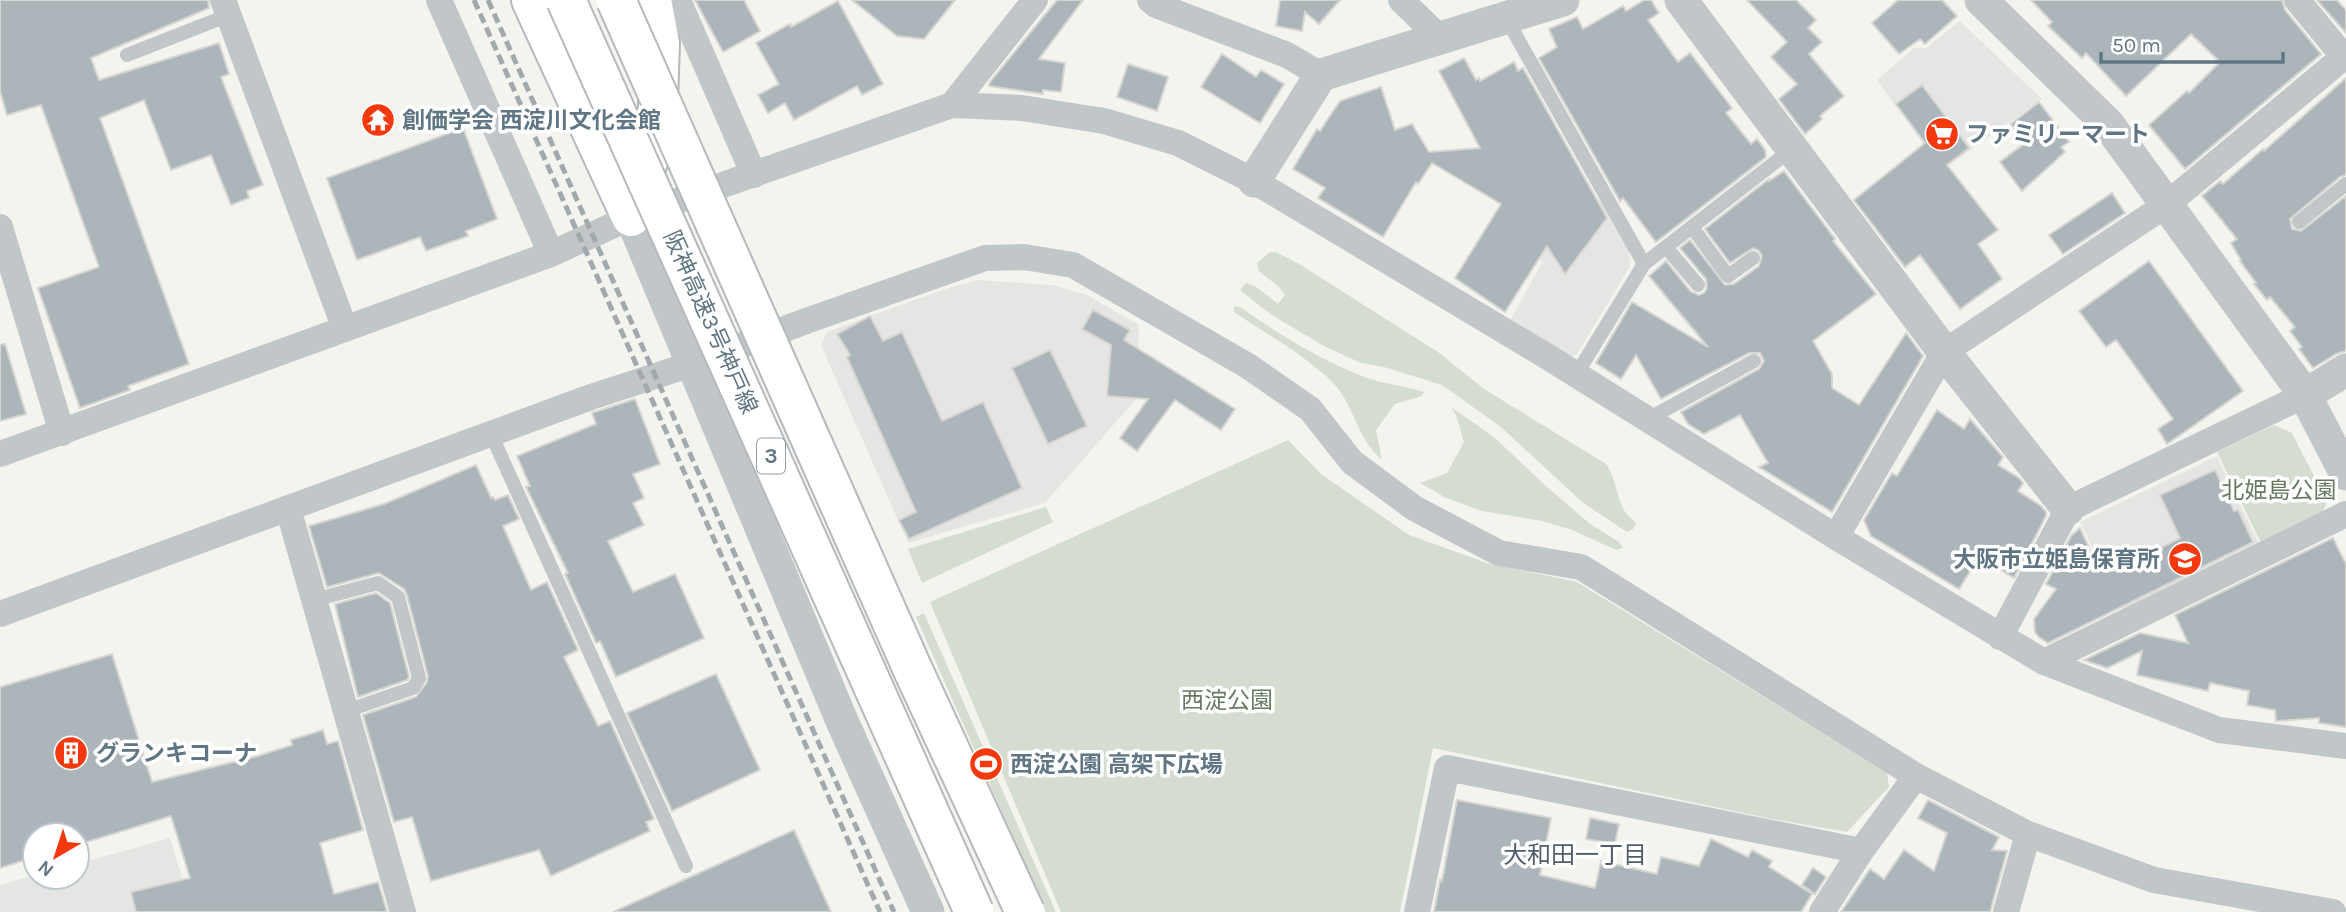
<svg xmlns="http://www.w3.org/2000/svg" width="2346" height="912" font-family="Karla,'Noto Sans JP',sans-serif">
<style>
.built{fill:#e5e6e3}
.green{fill:#d5dcd0}
.building{fill:#acb5b9;stroke:#d5d5d2;stroke-width:2}
.lines{fill:none;stroke-linecap:round;stroke-linejoin:round}
.motorway-casing{stroke:#b5b9bc;stroke-width:42}
.service{stroke:#c1c6c9;stroke-width:14}
.minor{stroke:#c1c6c9;stroke-width:26}
.tertiary{stroke:#c1c6c9;stroke-width:33}
.motorway{stroke:#fff;stroke-width:38}
.rail{stroke:#a1a9ae;stroke-width:5;stroke-dasharray:10 5;stroke-linecap:butt}
.motorway-bridge-casing{stroke:#b5b9bc;stroke-width:42;stroke-linecap:butt}
.motorway-bridge{stroke:#fff;stroke-width:38}
.labels{text-anchor:middle;stroke-width:7;stroke-linejoin:round;paint-order:stroke}
.shield{fill:#fff;stroke:#909fa9;stroke-width:2}
.shield-label{font-size:21px;font-weight:bold;fill:#607684}
.poi-label{font-size:23px;font-weight:bold;fill:#607684;stroke:#fff;text-anchor:start}
.street-label{font-size:23px;fill:#607684;stroke:#fff}
.park-label{font-size:23px;fill:#667a60;stroke:#fff}
.neighbourhood-label{font-size:24px;fill:#4f5e68;stroke:#fff}
</style>
<rect width="100%" height="100%" fill="#f4f4ef"/>
<path class="built" d="M1960 21 2042 99 1942 170 1877 80 1914 48H1926Z
M1600 198 1629 251 1630 267 1576 355 1567 359 1509 322 1542 263 1532 238Z
M977 280 1053 285 1087 295 1139 325 1136 399 1045 503 908 543 821 345 827 332 939 291Z
M2217 456 2260 546 2123 611 2080 522Z
M170 838 192 912H0V885L35 875 77 877V864Z"/>
<path class="green" d="M1270 252H1276L1299 264 1438 352 1484 389 1606 464C1617 481 1615 490 1622 506 1625 514 1632 518 1636 524L1633 529 1627 532 1582 502 1501 427 1442 385 1384 367 1361 363 1324 346 1270 314 1240 290 1246 283 1255 286 1278 304 1285 295 1279 287 1259 271 1257 263Z
M1234 306 1240 307C1279 334 1317 358 1362 376 1381 384 1404 385 1424 392L1422 396 1395 404 1376 430 1382 460C1359 440 1356 414 1339 390 1321 365 1262 331 1234 312Z
M1451 407 1494 437 1546 486 1589 523 1619 542 1623 548 1616 550 1572 530 1542 521 1482 511 1446 498 1420 483 1447 473 1464 442 1456 415Z
M2274 425 2292 433 2327 502 2323 511 2261 543 2217 452Z
M1288 440 1321 474 1409 535 1487 563 1577 582 1887 773 1889 787 1847 832 1772 819 1433 748 1400 912H1061L930 602Z
M1046 507 1053 522 922 583 908 549Z
M924 613 1056 912H1046L916 617Z"/>
<path class="building" d="M0 0H208L209 8 91 58 99 80 219 43 229 74 221 77 263 185 247 191 249 198 231 205 211 155 171 170 144 100 100 118 189 364 128 386 130 390 80 408 38 288 99 267 41 105 7 115 0 91Z
M695 0H744L760 31 723 52Z
M852 0H955L924 39 897 36Z
M1057 0H1083L1039 59 1065 63 1061 92 1043 90V94L989 86 990 82Z
M1280 0H1340L1319 24 1305 12 1302 31 1276 26Z
M1644 0H1651L1659 13 1648 20 1678 62 1690 53 1732 108 1726 113 1751 144 1757 139 1765 150 1766 157 1656 242 1623 198 1620 201 1539 58 1557 47 1549 29 1577 17 1583 29 1623 6 1626 11Z
M1747 0H1796L1816 20 1808 28 1822 42 1809 54 1844 96 1820 116 1822 119 1805 134 1779 99 1797 84 1771 57 1787 42Z
M1898 0H1942L1957 16 1925 44 1920 39 1899 54 1872 23Z
M2031 0H2282L2285 10 2321 54 2185 169 2149 125 2187 91 2189 93 2220 62 2191 34 2126 96 2086 53 2082 58 2048 26 2052 22Z
M2317 0H2337L2346 10V33Z
M838 1 883 84 862 95 857 86 794 120 785 103 768 113 758 95 779 84 756 43 790 24 791 27Z
M1222 54 1256 77 1261 70 1284 84 1260 123 1201 87Z
M1464 58 1476 80 1479 78 1480 81 1514 62 1518 71 1523 68 1607 218 1565 274 1547 246 1505 312 1455 278 1501 204 1432 163 1418 184 1416 182 1383 237 1318 198 1325 188 1293 169 1317 129 1320 131 1340 101 1381 87 1395 130 1412 124 1429 152 1480 148 1439 71Z
M1128 64 1168 77 1157 111 1117 97Z
M2346 78V175L2340 177 2290 219 2292 229 2301 231 2346 196V351L2336 354 2313 368 2299 349 2302 347 2290 331 2295 327 2270 297 2267 300 2254 284 2256 283 2240 261 2241 260 2231 243 2237 239 2202 196 2220 181 2223 184 2263 149 2264 151Z
M1922 85 1969 148 1947 165 1998 230 1978 244 2002 279 1960 309 1920 255 1905 267 1854 200 1925 143 1896 104Z
M2039 102 2069 142 2061 147 2065 152 2022 191 2000 162 2025 143 2011 124Z
M463 128 497 219 466 231 468 236 426 251 420 237 357 260 327 178Z
M1784 171 1835 239 1833 241 1876 294 1813 341 1832 374V388L1859 405 1906 333 1923 356 1832 512 1759 467 1768 463 1740 415 1704 434 1688 424 1681 412 1759 369 1764 361 1760 353H1749L1661 399 1636 355 1621 379 1596 363 1632 302 1708 347 1649 276 1666 261 1691 292 1699 295 1704 293 1707 288 1706 279 1680 248 1690 240 1725 285 1734 284 1759 266 1762 256 1758 250 1753 248 1730 263 1705 229 1769 179V181Z
M2112 193 2125 213 2063 254 2049 235Z
M2149 261 2243 391 2167 444 2158 429 2173 419 2116 340 2106 347 2079 311Z
M1093 310 1130 330 1124 340 1235 409 1221 430 1175 400 1137 451 1120 438 1148 399 1107 396 1111 345 1082 329Z
M870 316 883 341 902 332 942 421 983 402 1022 488 909 539 899 520 916 512 847 357 850 355 837 334Z
M5 344 26 414 0 421V345Z
M1050 350 1087 426 1048 444 1012 368Z
M635 399 660 464 633 474 644 498 633 503 644 525 608 541 633 592 675 574 704 638 616 677 600 641 596 643 565 574 568 573 526 487 530 486 517 456 596 424 592 413Z
M1937 410 1964 429 1970 419 2003 457 1998 465 2019 478 2023 483 2018 491 2041 506 2046 512V516L2014 578 1980 556 1959 589 1871 536 1864 520 1892 473 1897 476Z
M476 465 491 498 493 497 495 500 508 495 519 519 503 526 531 590 547 582 578 650 564 657 598 726 610 721 654 819 646 822 650 831 551 876 539 850 431 881 412 817 394 822 363 715 416 697 427 682 428 676 407 595 404 589 379 573 327 587 309 526 384 504Z
M2215 470 2234 511 2238 510 2253 542 2048 643 2039 637 2035 632 2034 619 2056 589 2046 584 2071 536 2080 528 2096 563 2116 551 2125 566 2180 538 2160 495Z
M2333 538 2346 564V727L2319 723V718L2276 721 2275 710 2247 705 2249 691 2210 683 2208 691 2137 675 2142 651 2107 668 2084 660 2140 633 2188 643 2175 615Z
M376 593 390 603 409 677 407 680 358 697 335 604Z
M112 654 152 782 258 756 292 745 291 740 323 730 327 744 338 741 363 830 320 843 334 894 378 882 387 912H136L131 892 190 878 171 816 77 845V835H35V857L0 868V687Z
M716 674 760 770 672 811 627 713Z
M1457 800 1551 818 1540 875 1595 888 1601 861 1657 874 1661 857 1699 866 1711 839 1748 857 1752 850 1772 861 1769 867 1812 894 1801 912H1434L1440 880 1442 881Z
M1928 800 1999 837 1992 850 2007 851 1990 912H1841L1870 869 1884 879 1904 850 1934 871 1947 833 1918 818Z
M1590 818 1619 824 1615 844 1586 839Z
M794 830 831 912H613Z
M1813 868 1826 877 1815 894 1802 885Z"/>
<g class="lines">
<g class="motorway-casing">
<path id="motorway" d="M531 0 631 217
M638 195 657 131 660 43 652 0"/>
</g>
<path class="service" d="M1506 18 1644 264 1576 375
M127 55 229 15
M2299 222 2346 184
M1692 227 1728 276 1753 258
M1666 247 1698 285
M1644 264 1792 149
M1648 419 1754 361
M491 434 686 866
M314 600 378 583 398 597 419 678 413 688 346 711"/>
<path class="minor" d="M223 0 345 329
M439 0 551 254
M678 0 754 175
M1150 0 1156 5 1287 55 1321 75
M1401 0 1441 39
M2297 0 2344 57
M952 105 1035 0
M0 227 62 433
M0 454 551 254 631 217 952 105 1022 108 1104 121 1178 143 1254 181 1548 357 1836 537 2044 662 2219 730 2346 746
M288 508 403 912
M1836 537 1944 352 2166 205 2346 55
M0 614 591 397 692 364 806 321 985 258 1024 257 1073 265 1248 366 1310 409 1352 462 1414 508 1499 553 1581 567 1916 776 2028 834 2154 880 2333 912
M2000 637 2068 509 2305 395
M2044 662 2346 514
M1417 912 1447 768 1861 851
M1822 912 1861 851 1916 776
M2006 912 2028 834"/>
<path class="tertiary" d="M1681 0 1944 352 2068 509
M1981 0 2108 124 2305 395 2346 474
M1254 181 1321 75 1563 0
M631 217 842 721 928 912
M2305 395 2346 370"/>
<use href="#motorway" class="motorway"/>
<path class="rail" d="M474 0 880 912
M488 0 894 912"/>
<g class="motorway-bridge-casing">
<path id="motorway-bridge" d="M566 0 974 912
M616 0 913 670 1025 912"/>
</g>
<use href="#motorway-bridge" class="motorway-bridge"/>
</g>
<defs>
<g id="temple-disc" transform="scale(1.75)"><circle r="9.5" fill="#f4390f" stroke="#fff"/><path d="M0-6L5-2H3V0L6.5 2.5H4V6H1.5V3h-3V6H-4V2.5H-6.5L-3 0V-2H-5Z" fill="#fff"/></g>
<g id="supermarket-disc" transform="scale(1.75)"><circle r="9.5" fill="#f4390f" stroke="#fff"/><path d="M-6-5.5h2.5l.6 2H6L4.5 2H-2.5L-4.4-4H-6ZM-1.5 3.2a1.3 1.3 0 1 0 .1 0ZM3 3.2a1.3 1.3 0 1 0 .1 0Z" fill="#fff"/></g>
<g id="school-disc" transform="scale(1.75)"><circle r="9.5" fill="#f4390f" stroke="#fff"/><path d="M0-5L7-2L0 1L-7-2ZM-4 1L0 2.5L4 1V4Q0 6-4 4Z" fill="#fff"/></g>
<g id="building-disc" transform="scale(1.75)"><circle r="9.5" fill="#f4390f" stroke="#fff"/><path d="M-4-6H4V6H1V3H-1V6H-4ZM-2.5-4.3h1.7v1.8h-1.7ZM.8-4.3h1.7v1.8H.8ZM-2.5-1h1.7V.8h-1.7ZM.8-1h1.7V.8H.8Z" fill="#fff"/></g>
<g id="stadium-disc" transform="scale(1.75)"><circle r="9.5" fill="#f4390f" stroke="#fff"/><path d="M0-5a6.5 5 0 1 0 0 10a6.5 5 0 1 0 0-10ZM-3.5-1.8h7v3.6h-7Z" fill="#fff"/></g>
</defs>
<g fill-rule="evenodd">
<use href="#temple-disc" x="378" y="120"/>
<use href="#supermarket-disc" x="1942" y="134"/>
<use href="#school-disc" x="2185" y="559"/>
<use href="#building-disc" x="71" y="753"/>
<use href="#stadium-disc" x="986" y="764"/>
</g>
<g class="labels">
<rect class="shield" x="757" y="438.5" width="28" height="35" rx="5"/>
<g class="shield-label">
<text x="771" y="463">3</text>
</g>
<g class="poi-label">
<text x="402" y="128">創価学会 西淀川文化会館</text>
<text x="1966" y="142">ファミリーマート</text>
<text x="2160" y="567" text-anchor="end">大阪市立姫島保育所</text>
<text x="96" y="761">グランキコーナ</text>
<text x="1010" y="772">西淀公園 高架下広場</text>
</g>
<g class="street-label">
<text transform="translate(711 322) rotate(66)" y="8">阪神高速3号神戸線</text>
</g>
<g class="park-label">
<text x="2279" y="498">北姫島公園</text>
<text x="1227" y="708">西淀公園</text>
</g>
<g class="neighbourhood-label">
<text x="1575" y="863">大和田一丁目</text>
</g>
</g>
<g transform="translate(56 856) rotate(219)"><circle r="33" fill="#ffffff" stroke="#bfc8ce" stroke-width="2"/>
<path d="M0-5L12 26L0 18L-12 26Z" fill="#f4390f"/>
<text y="-10" font-size="19" font-weight="bold" text-anchor="middle" fill="#607684">N</text>
</g>
<path d="M2101 52v10h182v-10" fill="none" stroke="#607684" stroke-width="3.5"/>
<text x="2112" y="52" font-size="21" fill="#607684" stroke="#ffffff" stroke-width="5" paint-order="stroke">50 m</text>
</svg>
